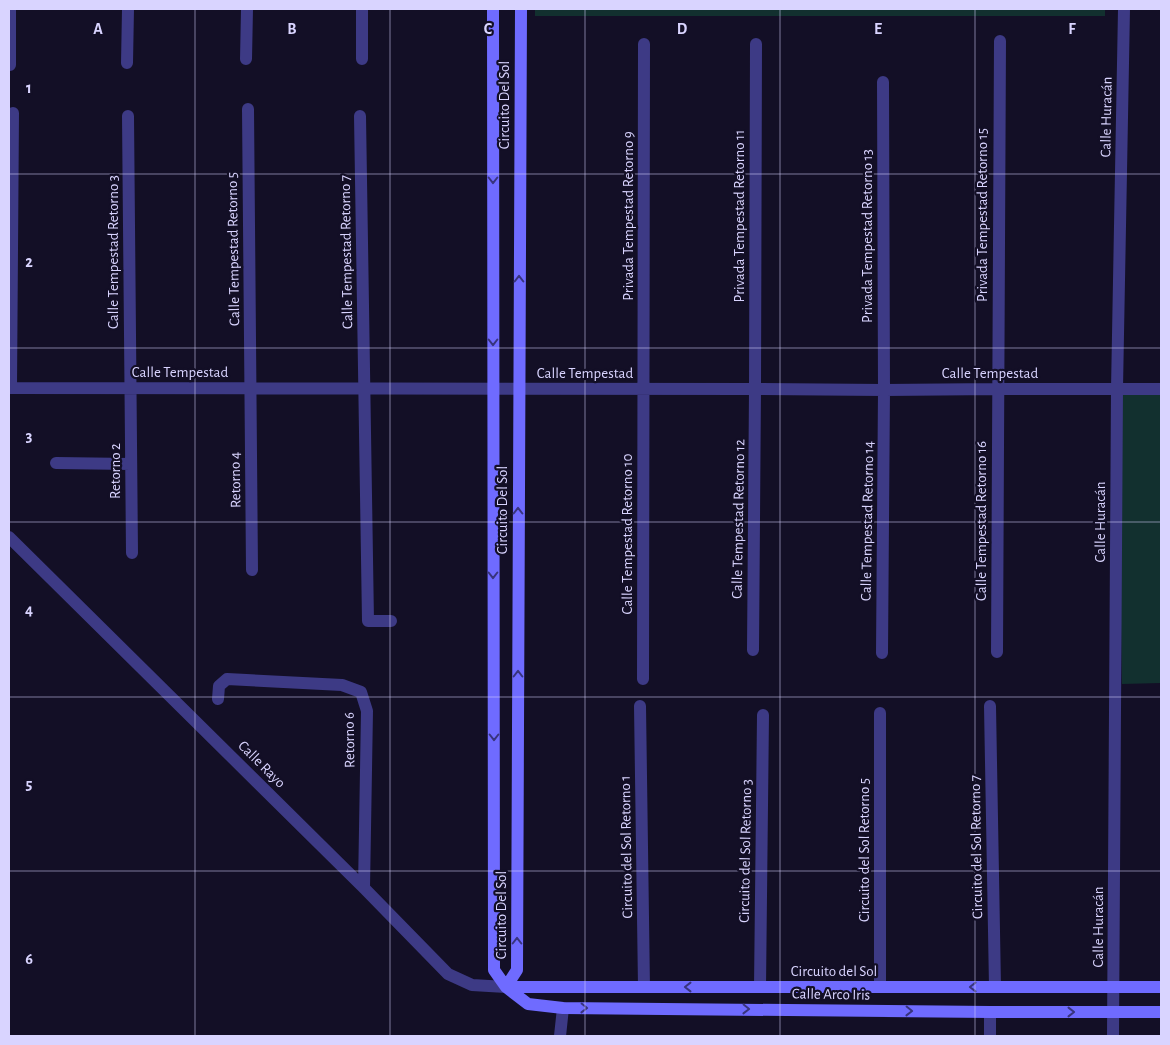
<svg xmlns="http://www.w3.org/2000/svg" width="1170" height="1045" font-family="'Alegreya Sans',sans-serif">
<style>
.green{fill:#12302f}
.lines{fill:none;stroke-linecap:round;stroke-linejoin:round}
.street{stroke:#3d3a85;stroke-width:12}
.secondary{stroke:#6f6bff;stroke-width:12}
.oneway{stroke:#38347d}
.grid{fill:none;stroke:#d9d4ff;stroke-width:1;stroke-opacity:0.55}
.labels{text-anchor:middle;stroke-width:4.5;stroke-linejoin:round;paint-order:stroke}
.street-label{font-size:15px;fill:#d9d4ff;stroke:#130f26}
.grid-label{font-size:16px;text-anchor:middle;font-weight:bold;fill:#d9d4ff;stroke:#130f26;stroke-width:4.5;stroke-linejoin:round;paint-order:stroke}
</style>
<rect width="100%" height="100%" fill="#130f26"/>
<path class="green" d="M535 9H1105V16H535Z
M1117 389H1161V683L1122 684Z"/>
<g class="lines">
<path class="street" d="M246 59 247 9
M362 59V9
M127 63 128 9
M10 65V9
M248 109 252 570
M128 116 132 553
M360 116 368 621H391
M9 388 755 389 884 390 997 389H1161
M11 388 13 113
M56 463 131 464
M9 537 364 888 448 974 472 985 506 987
M753 650 755 389 756 44
M997 652 1000 41
M882 653 884 390 883 82
M643 679 644 44
M218 699 219 686 227 679 342 685 361 692 367 711 364 888
M640 706 644 987
M990 706 995 987
M880 713V987
M760 987 763 715
M990 1012V1036
M560 1036 563 1008
M1113 1036 1117 389 1124 9"/>
<path class="secondary" d="M493 9 494 970 506 987 528 1004 563 1008 990 1012H1161
M506 987 517 970 521 9
M506 987H1161"/>
</g>
<defs><path id="oneway-chevron" d="M-2-3.5L2.5 0L-2 3.5" fill="none" stroke-width="1.6" stroke-linecap="round" stroke-linejoin="round" transform="scale(1.25)"/></defs>
<g class="oneway">
<use href="#oneway-chevron" transform="translate(493 180) rotate(90)"/>
<use href="#oneway-chevron" transform="translate(519 279) rotate(-90)"/>
<use href="#oneway-chevron" transform="translate(493 342) rotate(90)"/>
<use href="#oneway-chevron" transform="translate(518 511) rotate(-90)"/>
<use href="#oneway-chevron" transform="translate(493 575) rotate(90)"/>
<use href="#oneway-chevron" transform="translate(518 674) rotate(-90)"/>
<use href="#oneway-chevron" transform="translate(494 737) rotate(90)"/>
<use href="#oneway-chevron" transform="translate(517 941) rotate(-90)"/>
<use href="#oneway-chevron" transform="translate(688 987) rotate(-180)"/>
<use href="#oneway-chevron" transform="translate(973 987) rotate(-180)"/>
<use href="#oneway-chevron" transform="translate(584 1008) rotate(1)"/>
<use href="#oneway-chevron" transform="translate(746 1009) rotate(1)"/>
<use href="#oneway-chevron" transform="translate(909 1011) rotate(1)"/>
<use href="#oneway-chevron" transform="translate(1071 1012)"/>
</g>
<path class="grid" d="M195 9V1036M390 9V1036M585 9V1036M780 9V1036M975 9V1036M9 174H1161M9 348H1161M9 522H1161M9 697H1161M9 871H1161"/>
<g class="labels">
<g class="street-label">
<text transform="translate(504 105) rotate(-90)" y="5">Circuito Del Sol</text>
<text transform="translate(1106 117) rotate(-89)" y="5">Calle Huracán</text>
<text transform="translate(982 215) rotate(-90)" y="5">Privada Tempestad Retorno 15</text>
<text transform="translate(628 216) rotate(-90)" y="5">Privada Tempestad Retorno 9</text>
<text transform="translate(739 216) rotate(-90)" y="5">Privada Tempestad Retorno 11</text>
<text transform="translate(867 236) rotate(-90)" y="5">Privada Tempestad Retorno 13</text>
<text transform="translate(233 249) rotate(-91)" y="5">Calle Tempestad Retorno 5</text>
<text transform="translate(113 252) rotate(-90)" y="5">Calle Tempestad Retorno 3</text>
<text transform="translate(346 252) rotate(-91)" y="5">Calle Tempestad Retorno 7</text>
<text x="180" y="377">Calle Tempestad</text>
<text x="585" y="378">Calle Tempestad</text>
<text x="990" y="378">Calle Tempestad</text>
<text transform="translate(115 471) rotate(-90)" y="5">Retorno 2</text>
<text transform="translate(235 480) rotate(-91)" y="5">Retorno 4</text>
<text transform="translate(502 510) rotate(-90)" y="5">Circuito Del Sol</text>
<text transform="translate(738 519) rotate(-89)" y="5">Calle Tempestad Retorno 12</text>
<text transform="translate(867 521) rotate(-89)" y="5">Calle Tempestad Retorno 14</text>
<text transform="translate(981 521) rotate(-90)" y="5">Calle Tempestad Retorno 16</text>
<text transform="translate(1100 522) rotate(-90)" y="5">Calle Huracán</text>
<text transform="translate(627 534) rotate(-90)" y="5">Calle Tempestad Retorno 10</text>
<text transform="translate(349 740) rotate(-91)" y="5">Retorno 6</text>
<text transform="translate(262 764) rotate(45)" y="5">Calle Rayo</text>
<text transform="translate(626 847) rotate(-91)" y="5">Circuito del Sol Retorno 1</text>
<text transform="translate(976 847) rotate(-91)" y="5">Circuito del Sol Retorno 7</text>
<text transform="translate(864 850) rotate(-90)" y="5">Circuito del Sol Retorno 5</text>
<text transform="translate(745 851) rotate(-89)" y="5">Circuito del Sol Retorno 3</text>
<text transform="translate(501 915) rotate(-90)" y="5">Circuito Del Sol</text>
<text transform="translate(1098 927) rotate(-90)" y="5">Calle Huracán</text>
<text x="834" y="976">Circuito del Sol</text>
<text transform="translate(831 994) rotate(1)" y="5">Calle Arco Iris</text>
</g>
</g>
<g class="grid-label">
<text x="98" y="34">A</text>
<text x="292" y="34">B</text>
<text x="488" y="34">C</text>
<text x="682" y="34">D</text>
<text x="878" y="34">E</text>
<text x="1072" y="34">F</text>
<text x="29" y="93">1</text>
<text x="29" y="267">2</text>
<text x="29" y="441">3</text>
<text x="29" y="615">4</text>
<text x="29" y="789">5</text>
<text x="29" y="964">6</text>
</g>
<rect width="1170" height="1045" fill="none" stroke="#d9d4ff" stroke-width="20"/>
</svg>
